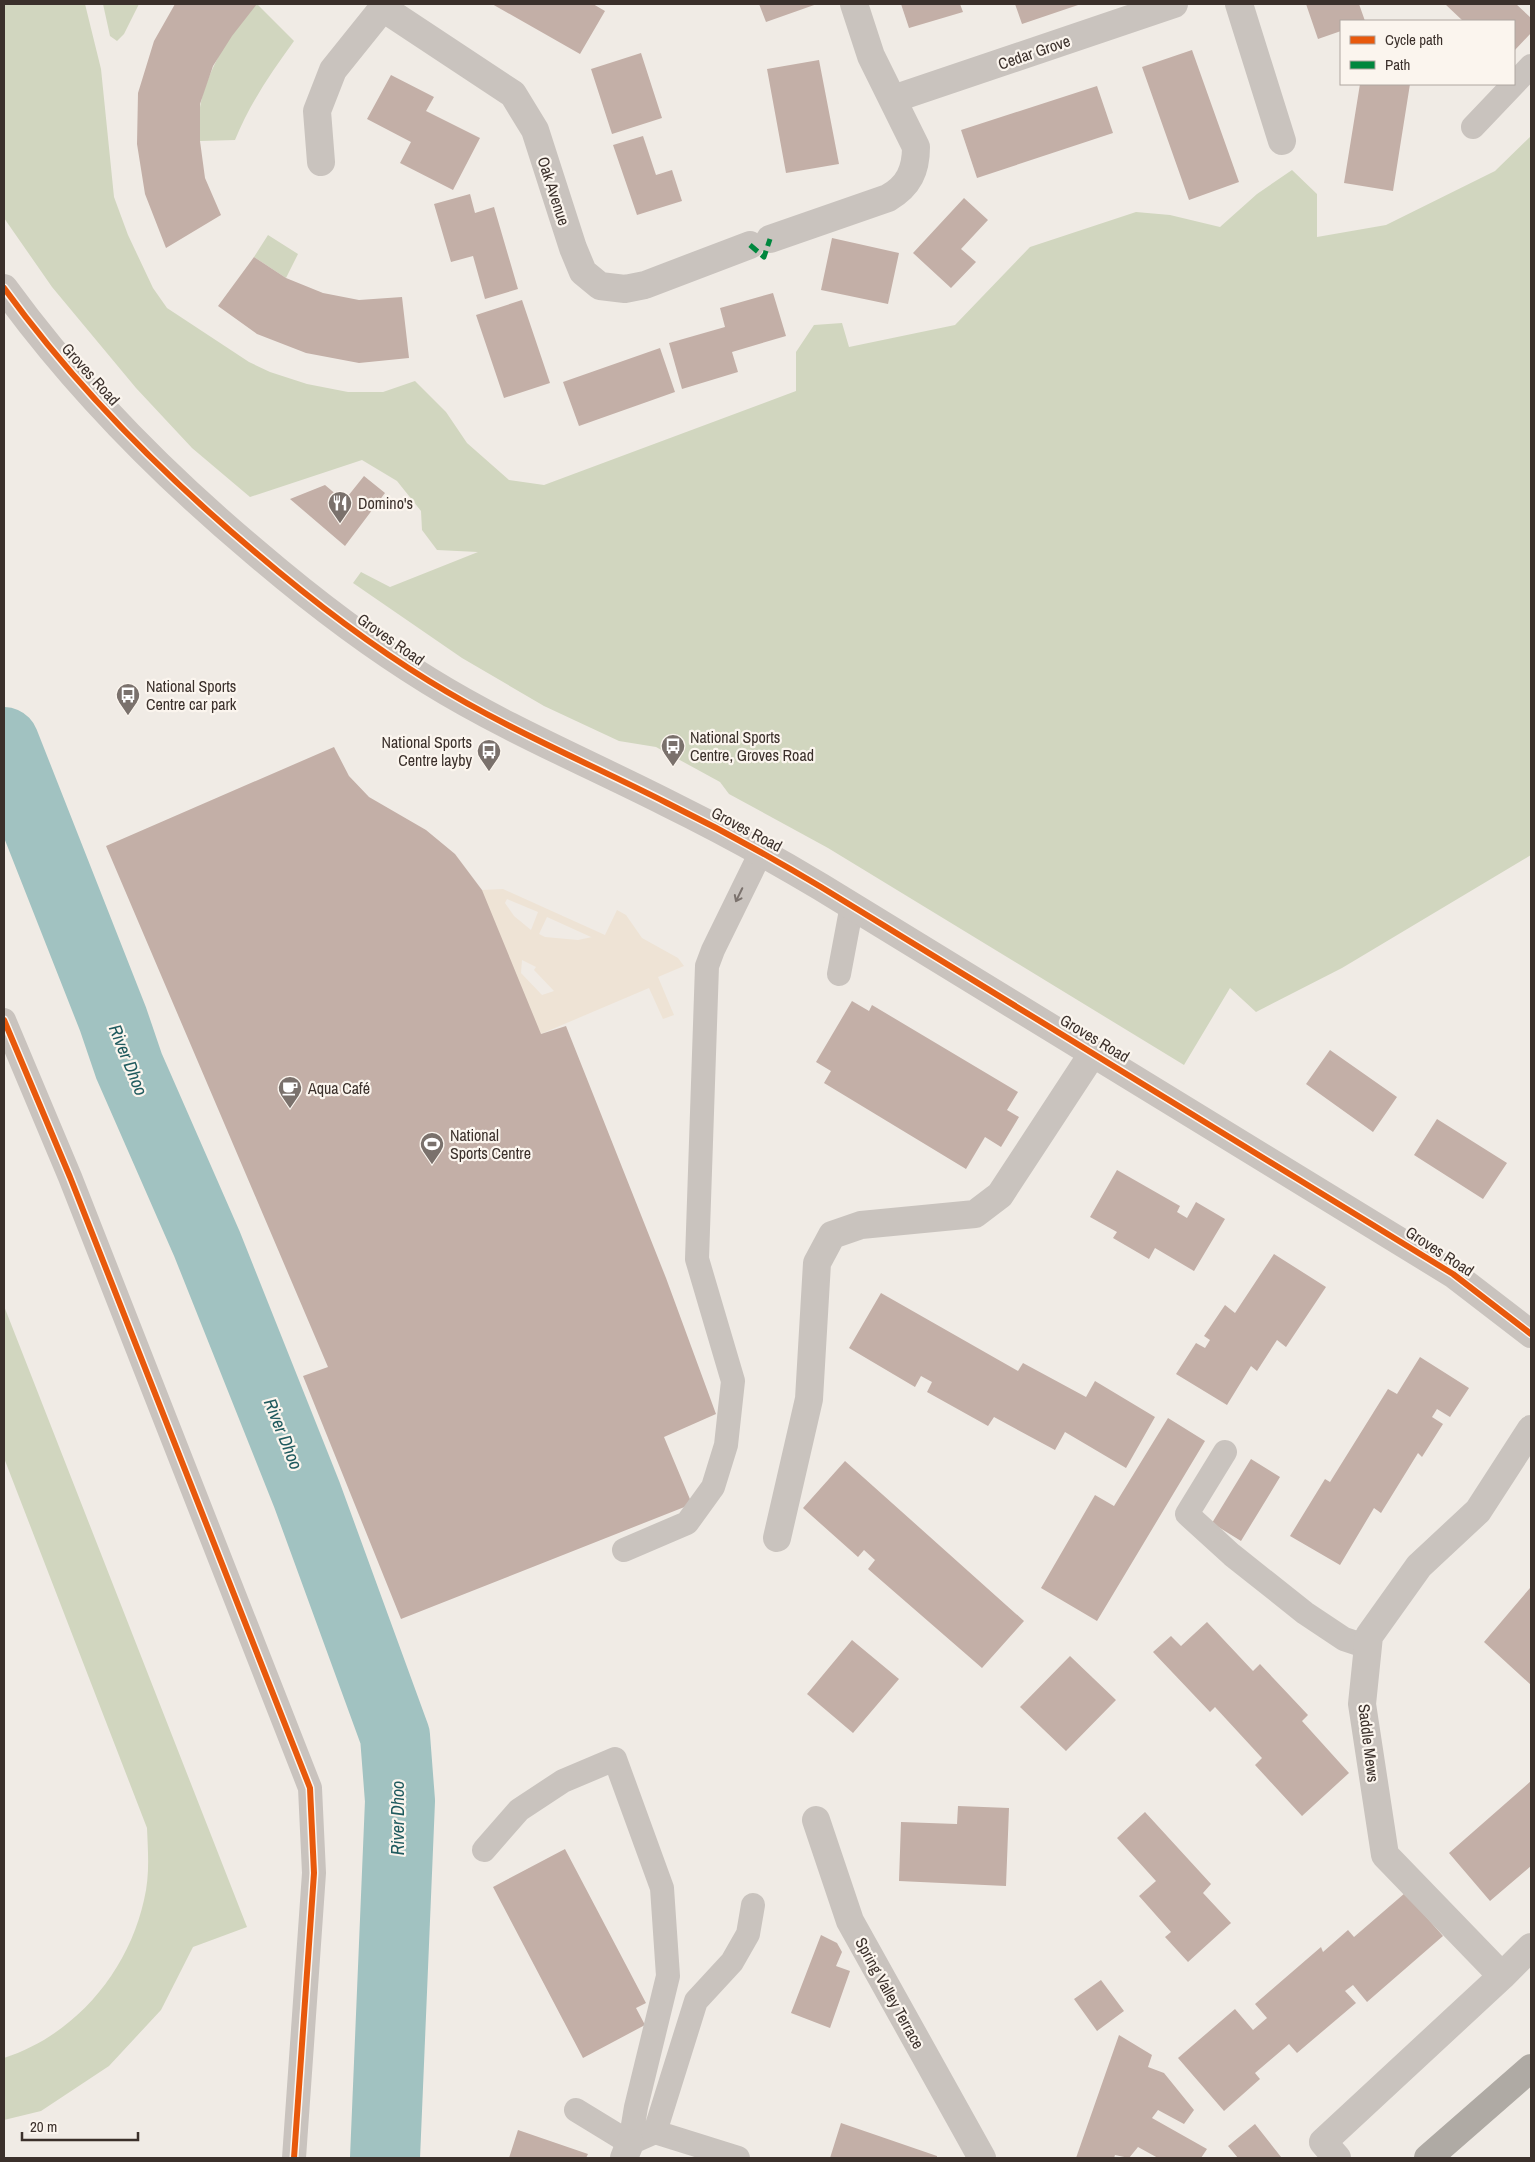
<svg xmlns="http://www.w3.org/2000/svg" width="1535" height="2162" font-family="'Archivo Narrow',sans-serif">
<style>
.green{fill:#d1d6bf}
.plaza{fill:#eee3d5;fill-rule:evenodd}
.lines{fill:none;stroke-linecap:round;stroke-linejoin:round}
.river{stroke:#a1c2c1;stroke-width:70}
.building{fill:#c3afa7}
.lane{stroke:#c9c3be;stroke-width:24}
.street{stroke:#c9c3be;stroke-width:28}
.highway{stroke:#afaaa4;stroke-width:28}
.quiet{stroke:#00873e;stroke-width:5;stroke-dasharray:10 5;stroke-linecap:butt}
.cycleway-casing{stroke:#fbf5ee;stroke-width:9}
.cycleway{stroke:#e8590c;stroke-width:6}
.oneway{stroke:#7b726d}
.labels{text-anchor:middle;stroke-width:4.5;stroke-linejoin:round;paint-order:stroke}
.street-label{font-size:16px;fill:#3b302b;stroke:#fbf5ee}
.poi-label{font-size:16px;fill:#3b302b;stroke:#fbf5ee;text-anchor:start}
.water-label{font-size:18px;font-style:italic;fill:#1f5a5e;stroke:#fbf5ee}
</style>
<rect width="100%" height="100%" fill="#f0ebe5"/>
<path class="green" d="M4 4H85L101 69 114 197 128 235 153 288 167 308 249 362 270 372 307 384 348 392H383L415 381 446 412 467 443 509 480 544 485 796 391V352L814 325 842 323 849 347 955 325 1030 247 1136 212 1170 215 1220 227 1257 194 1292 170 1317 194V237L1386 225 1495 171 1531 136V855L1342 968 1256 1012 1230 988 1184 1065 828 848 729 794 720 782 656 747 619 741 544 706 462 658 353 583 361 572 390 587 478 552 437 550 422 530 421 511 397 481 362 460 250 497 192 448 136 388 52 287 4 218Z
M103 4H139L124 34 117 41 110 36Z
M257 4 294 41C271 73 250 103 235 140L200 141C200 129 198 114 201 102 208 70 233 25 257 4Z
M268 235 298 254 286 278 254 257Z
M4 1306 247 1927 193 1947 161 2010 109 2066 41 2111 4 2120V2058C75 2035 128 1972 144 1900 150 1876 148 1852 147 1828L4 1458Z"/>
<path class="plaza" d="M503 889 605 935 617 910 626 915 642 938 678 958 684 966 658 977 674 1015 663 1019 649 988 496 1053 466 901 482 890ZM507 899 538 912 531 930 514 916 505 903ZM547 917 591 937H592L578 940 545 937 539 934ZM522 960 536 967 534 970 554 991 542 995 521 973Z"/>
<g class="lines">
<path class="river" d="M4 742 113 1019 129 1066 207 1244 307 1495 395 1736 400 1801 385 2158"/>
</g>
<path class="building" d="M175 4H257L232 36 213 66 200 104V141L205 178 221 215 166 248 145 194 137 144 138 93 154 41Z
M492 4H593L605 11 580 54Z
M759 4H817L766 22Z
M901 4H960L963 12 909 28Z
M1015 4H1081L1022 24Z
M1306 4H1359L1365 21H1341V31L1318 39Z
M1445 4H1516L1531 18V33L1514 51V21H1463Z
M1192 50 1239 182 1189 200 1142 67Z
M641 53 662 118 612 134 591 69Z
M819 60 839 164 786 173 767 69Z
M391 75 434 97 426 111 480 138 453 190 400 163 411 142 367 119Z
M1360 84H1410L1393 191 1344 183Z
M1097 86 1113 133 977 178 961 130Z
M643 136 656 175 672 170 682 201 637 215 613 145Z
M470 194 475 213 494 207 518 289 485 299 473 256 451 262 434 204Z
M964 198 988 220 961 249 976 262 951 288 913 253Z
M832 238 899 253 888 304 821 290Z
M254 257 286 278 323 293 359 300 402 297 409 358 359 363 306 353 257 334 218 306Z
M773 293 786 336 732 352 738 372 682 389 669 343 725 327 720 308Z
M522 300 550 383 504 398 476 315Z
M660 348 675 392 579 426 563 382Z
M364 476 385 493 345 546 290 499 325 485 344 501Z
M334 747 349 776 369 797 426 830 455 854 482 890 541 1034 566 1026 666 1278 716 1414 664 1437 692 1504 401 1619 303 1376 328 1367 106 846Z
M852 1001 869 1011 872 1005 1018 1092 1007 1110 1019 1117 1001 1147 985 1137 966 1169 824 1083 831 1071 816 1062Z
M1330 1050 1397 1097 1373 1132 1306 1084Z
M1437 1119 1507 1163 1483 1199 1414 1155Z
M1117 1170 1180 1206 1177 1212 1187 1218 1196 1202 1225 1219 1194 1271 1155 1248 1149 1259 1113 1238 1117 1232 1090 1217Z
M1274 1254 1326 1287 1286 1347 1277 1340 1257 1371 1251 1366 1227 1405 1176 1374 1196 1343 1205 1348 1210 1340 1204 1336 1225 1305 1235 1313Z
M881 1293 1018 1371 1023 1363 1086 1397 1095 1381 1155 1417 1126 1468 1065 1432 1055 1450 994 1417 988 1426 927 1392 932 1382 921 1376 915 1387 849 1348Z
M1420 1357 1469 1388 1450 1417 1437 1409 1432 1417 1443 1424 1422 1457 1418 1453 1381 1513 1374 1508 1340 1565 1290 1536 1325 1479 1330 1482 1388 1389 1397 1394Z
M1168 1418 1205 1441 1097 1621 1041 1588 1095 1495 1114 1506Z
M1251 1459 1280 1477 1241 1541 1212 1523Z
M845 1461 1024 1621 982 1668 868 1569 875 1560 864 1550 858 1557 803 1508Z
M1530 1588 1531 1589V1685L1484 1642Z
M1207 1622 1253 1671 1260 1664 1308 1715 1302 1721 1349 1773 1302 1816 1255 1765 1262 1758 1215 1707 1210 1712 1153 1652 1171 1636 1181 1646Z
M852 1640 899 1679 853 1733 807 1694Z
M1070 1656 1116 1700 1066 1751 1020 1707Z
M1531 1781V1866L1490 1901 1449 1853Z
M958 1806 1009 1808 1006 1886 899 1881 901 1822 957 1824Z
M1145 1812 1211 1884 1203 1893 1231 1923 1188 1962 1165 1937 1171 1932 1139 1896 1156 1881 1117 1838Z
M565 1849 646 2003 636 2008 645 2025 583 2058 493 1887Z
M1405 1893 1443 1936 1367 2002 1353 1985 1345 1991 1356 2003 1297 2053 1289 2044 1255 2073 1260 2079 1224 2111 1178 2058 1235 2009 1253 2030 1267 2018 1255 2004 1321 1947 1323 1952 1348 1930 1354 1937Z
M821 1935 837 1943 842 1952 836 1966 850 1971 830 2028 791 2013Z
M1101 1980 1124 2011 1097 2031 1074 1999Z
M1119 2035 1152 2055 1148 2067 1164 2073 1194 2110 1184 2124 1158 2110 1152 2118 1207 2149 1201 2158H1158L1138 2147 1129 2158 1115 2155 1114 2158H1076Z
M841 2123 937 2156V2158H830Z
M1255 2124 1281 2157 1283 2158H1238L1228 2146Z
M518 2130 588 2154 586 2158H509Z"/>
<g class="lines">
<path class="lane" d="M1473 127 1531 66
M839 974 852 905
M4 1020 70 1177 310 1788 314 1873 294 2158
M1225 1452 1187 1514 1232 1555 1305 1613 1344 1639 1368 1647
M624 1550 687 1523 713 1487 726 1445 733 1381 697 1259 707 966 713 950 761 852
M484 1850 519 1810 563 1781 615 1759 662 1888 668 1976 636 2107 630 2143
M576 2110 630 2143
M655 2132 738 2158
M630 2143 655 2132 696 2001 732 1962 748 1934 753 1905"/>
<path class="street" d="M1239 4 1282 141
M383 8 513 94 535 130 573 248 583 272 600 286 625 289 645 285 750 245
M893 99 1174 4
M321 162 317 111 333 70 386 4
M770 239 888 198C909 186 916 170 916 147L871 56 854 4
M4 288C76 387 161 473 255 552 310 599 367 643 429 681 505 728 588 763 667 803 720 829 771 857 821 887L1453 1274 1531 1334
M777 1538 809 1399 817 1263 832 1235 861 1225 975 1214 1000 1195 1093 1053
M816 1820 850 1921 982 2158
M1502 1976 1531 1947
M624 2158 630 2143
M1337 2158 1323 2142 1502 1976 1385 1855 1362 1704 1369 1636 1419 1566 1478 1511 1531 1429"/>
<path class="highway" d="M1428 2158 1531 2068"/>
<path class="quiet" d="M750 245 764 257 770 239"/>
<g class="cycleway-casing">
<path id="cycleway" d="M4 288C76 387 161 473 255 552 310 599 367 643 429 681 505 728 588 763 667 803 720 829 771 857 821 887L1453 1274 1531 1334
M4 1020 70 1177 310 1788 314 1873 294 2158"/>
</g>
<use href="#cycleway" class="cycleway"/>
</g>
<defs><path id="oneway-shaft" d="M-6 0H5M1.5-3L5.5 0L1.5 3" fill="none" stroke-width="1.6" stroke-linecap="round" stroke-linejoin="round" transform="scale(1.25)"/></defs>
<use class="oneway" href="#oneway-shaft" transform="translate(739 895) rotate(116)"/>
<defs>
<g id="restaurant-pin" transform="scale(1.25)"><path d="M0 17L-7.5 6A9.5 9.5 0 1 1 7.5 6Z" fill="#7a716c" stroke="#fbf5ee"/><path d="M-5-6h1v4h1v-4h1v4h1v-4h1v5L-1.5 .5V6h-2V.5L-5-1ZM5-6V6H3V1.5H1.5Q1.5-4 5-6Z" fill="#fff"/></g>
<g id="bus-pin" transform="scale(1.25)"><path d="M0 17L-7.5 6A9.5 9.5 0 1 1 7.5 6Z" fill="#7a716c" stroke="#fbf5ee"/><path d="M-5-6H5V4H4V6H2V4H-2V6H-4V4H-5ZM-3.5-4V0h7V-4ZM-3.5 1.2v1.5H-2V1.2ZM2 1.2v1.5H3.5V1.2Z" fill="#fff"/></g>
<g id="cafe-pin" transform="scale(1.25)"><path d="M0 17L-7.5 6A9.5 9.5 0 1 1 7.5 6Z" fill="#7a716c" stroke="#fbf5ee"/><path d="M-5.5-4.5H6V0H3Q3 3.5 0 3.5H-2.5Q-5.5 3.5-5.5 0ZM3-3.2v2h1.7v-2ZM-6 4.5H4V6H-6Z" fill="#fff"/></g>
<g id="stadium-pin" transform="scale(1.25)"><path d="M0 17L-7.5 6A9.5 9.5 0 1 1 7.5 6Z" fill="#7a716c" stroke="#fbf5ee"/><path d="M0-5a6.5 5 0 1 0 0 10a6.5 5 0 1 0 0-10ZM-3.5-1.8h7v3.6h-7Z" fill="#fff"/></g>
</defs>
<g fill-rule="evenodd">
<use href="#restaurant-pin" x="340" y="503"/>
<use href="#bus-pin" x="128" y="695"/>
<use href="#bus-pin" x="673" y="746"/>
<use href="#bus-pin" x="489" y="751"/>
<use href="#cafe-pin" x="290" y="1088"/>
<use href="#stadium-pin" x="432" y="1144"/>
</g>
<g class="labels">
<g class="street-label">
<text transform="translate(1034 52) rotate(-19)" y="6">Cedar Grove</text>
<text transform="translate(554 191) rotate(72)" y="6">Oak Avenue</text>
<text transform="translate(91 374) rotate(48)" y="6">Groves Road</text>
<text transform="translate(391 639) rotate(35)" y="6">Groves Road</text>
<text transform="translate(747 829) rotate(28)" y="6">Groves Road</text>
<text transform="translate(1095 1038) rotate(31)" y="6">Groves Road</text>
<text transform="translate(1440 1251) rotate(33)" y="6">Groves Road</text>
<text transform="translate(1369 1743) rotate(83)" y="6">Saddle Mews</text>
<text transform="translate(890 1993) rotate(61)" y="6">Spring Valley Terrace</text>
</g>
<g class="poi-label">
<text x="358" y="509">Domino's</text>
<text x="146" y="692">National Sports<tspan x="146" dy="18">Centre car park</tspan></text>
<text x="690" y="743">National Sports<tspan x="690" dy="18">Centre, Groves Road</tspan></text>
<text x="472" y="748" text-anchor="end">National Sports<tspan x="472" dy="18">Centre layby</tspan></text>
<text x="308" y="1094">Aqua Café</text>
<text x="450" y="1141">National<tspan x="450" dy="18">Sports Centre</tspan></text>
</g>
<g class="water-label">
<text transform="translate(128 1060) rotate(68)" y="6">River Dhoo</text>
<text transform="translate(283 1434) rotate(68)" y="6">River Dhoo</text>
<text transform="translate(398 1818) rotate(-90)" y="6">River Dhoo</text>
</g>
</g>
<rect width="1535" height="2162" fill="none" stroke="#3b302b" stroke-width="10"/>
<rect x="1340" y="20" width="175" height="65" fill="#fbf5ee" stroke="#aea6a0"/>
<rect x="1350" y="36" width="25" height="8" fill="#e8590c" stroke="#aea6a0"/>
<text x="1385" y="45" font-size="15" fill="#3b302b">Cycle path</text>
<rect x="1350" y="61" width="25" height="8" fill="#00873e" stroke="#aea6a0"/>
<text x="1385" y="70" font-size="15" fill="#3b302b">Path</text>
<path d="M22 2132v8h116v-8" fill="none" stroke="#3b302b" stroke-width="2.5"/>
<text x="30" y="2132" font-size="15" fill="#3b302b" stroke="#fbf5ee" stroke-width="4" paint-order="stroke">20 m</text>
</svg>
